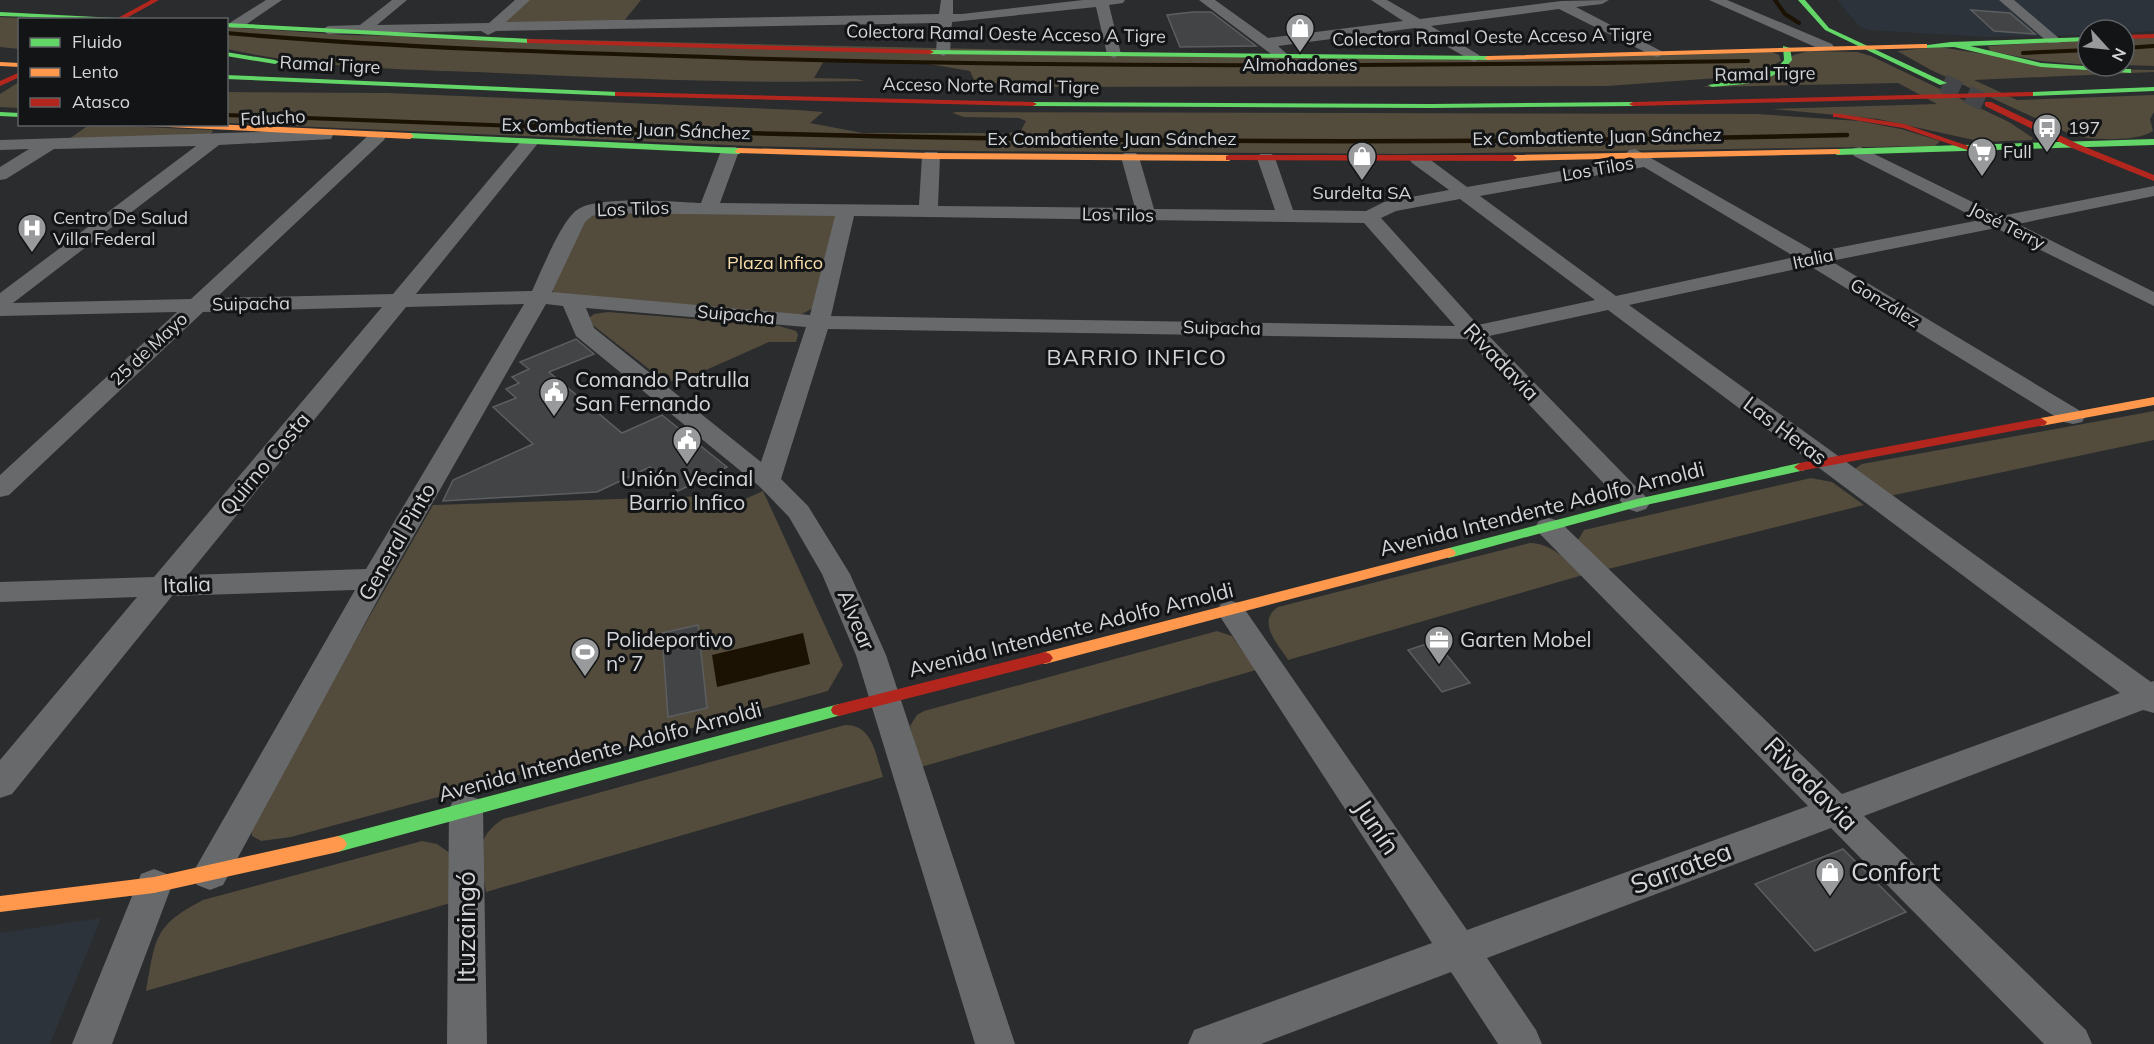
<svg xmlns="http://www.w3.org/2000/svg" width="2154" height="1044" font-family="Mulish,sans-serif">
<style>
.built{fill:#2c333b}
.green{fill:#534b3c}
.water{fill:#1b1204}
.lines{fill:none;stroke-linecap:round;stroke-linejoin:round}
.stream-far1{stroke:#1b1204;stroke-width:4}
.stream{stroke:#1b1204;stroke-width:4.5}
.building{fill:#434446;stroke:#5c5e60;stroke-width:1.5}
.secondary-tunnel{stroke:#434548;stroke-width:18;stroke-dasharray:18 9;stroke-linecap:butt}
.street{fill:#68696b;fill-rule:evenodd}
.fast{fill:#63d668;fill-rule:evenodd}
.slow{fill:#ff974d;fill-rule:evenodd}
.jam{fill:#b3261e;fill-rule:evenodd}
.labels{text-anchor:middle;stroke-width:6;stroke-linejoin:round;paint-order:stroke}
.far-street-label{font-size:18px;fill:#d3d5d8;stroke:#121416}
.far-poi-label{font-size:18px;fill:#d3d5d8;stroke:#121416;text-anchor:start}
.far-park-label{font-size:18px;fill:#f9deaa;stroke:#121416}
.street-label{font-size:21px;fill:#d3d5d8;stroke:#121416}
.poi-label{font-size:21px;fill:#d3d5d8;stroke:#121416;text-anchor:start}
.neighbourhood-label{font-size:22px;letter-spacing:1.5px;fill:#d3d5d8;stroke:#121416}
.near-street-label{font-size:26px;fill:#d3d5d8;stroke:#121416}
.near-poi-label{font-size:26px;fill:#d3d5d8;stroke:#121416;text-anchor:start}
</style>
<rect width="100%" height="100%" fill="#2a2c2e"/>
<path class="built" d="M1837 0H2154V31L2124 33V30H2088V35L1985 37 1868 30 1860 27Z
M101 918 50 1044H0V933Z"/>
<path class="green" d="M528 0H641L623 22 502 24Z
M0 17 42 19 20 20 19 49 0 47Z
M227 27 347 35 1478 60 1770 51 1779 55 1781 61 1763 70 1732 77 1607 86 1042 87 980 82 974 80 970 71 929 64 824 61 814 78 857 79 864 81C742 84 619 78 497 73 407 69 315 69 227 49Z
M2154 36V66L2124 65V38Z
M2088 40V65L2041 61 1990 51 1988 46Z
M1939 47 2080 69 2154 70V72L1974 80 2017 100 2154 95V112L2150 119 2153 131C2138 142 2093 140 2074 136L1931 70 1897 51Z
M1809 51 1857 52 1871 56 2009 122 2033 138 2032 140 1983 142 1878 119 1772 109 1937 104 1898 83 1701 87 1758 79 1794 55Z
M19 82V108L0 107V94Z
M227 92 387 93 798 110 823 112 810 123 863 133H1009L1021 130 1026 121 1019 118 964 117 952 113 956 112 1758 114 1859 121 1901 129 1940 141 1935 146 1401 154 963 151 750 146 227 123Z
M97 125 212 130 213 132 208 135 69 139 86 127Z
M602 211 837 215 813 308 802 314H794L554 293 552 290 586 218Z
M608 312 779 326 796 331 798 335 796 342H769L697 374 690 373 667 383 590 323 589 318 594 314Z
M2154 411V440L1885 497 1854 473 1856 468 1862 464Z
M1811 478 1832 482 1864 505 1604 570 1578 540 1584 530Z
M763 491 843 665 828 691 291 837 261 841 252 836 251 827 254 819 433 505 709 496 723 509Z
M1530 543C1554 544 1567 561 1583 575L1288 660C1278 644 1256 622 1278 607Z
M1217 631 1232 636 1256 670 921 767 910 726 917 715 924 711Z
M845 725C873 724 876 756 883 777L486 892C481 860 472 839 503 819Z
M422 841 437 844 451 854 454 902 146 991C156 938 153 926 203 900Z"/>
<path class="water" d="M803 633 810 664 717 687 712 655Z"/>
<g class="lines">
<path class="stream-far1" d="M1775 0 1785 14 1799 23
M226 33C396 48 567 53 738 58 1075 68 1411 66 1748 61
M2124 48 2154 46
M2023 53 2088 50
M226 115 568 128"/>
<path class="stream" d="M525 126C966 142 1406 146 1847 135"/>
</g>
<path class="building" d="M1971 10 2010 13 2035 34 1994 31Z
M1193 12H1211L1256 46 1180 47 1167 15Z
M576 339 594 354 549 372 622 433 662 415 727 467 678 491 650 467 597 492 443 501 453 480 533 444 493 407 516 398 506 389 519 383 512 377 529 369 520 362Z
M698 625 707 708 668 717 662 633Z
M1435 641 1470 683 1442 692 1408 650Z
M1843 849 1906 912 1815 951 1755 884Z"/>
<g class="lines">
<path class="secondary-tunnel" d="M1943 83 1988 104"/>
<path class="street" d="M266 0H282L241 28H231L229 25 231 22Z
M392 0H407L377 25 489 23 515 0H530L506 22 939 14 941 0H953V14H962L1083 0H1125L1123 3 1109 5 1121 54 1114 58 1107 54 1096 7 952 22 950 52 943 56 936 52 938 23 496 31 488 35 481 31 328 34 321 30 328 26 360 25Z
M1199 0H1215L1268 38 1403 21 1371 0H1387L1420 19 1561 1 1609 0 1602 4 1576 7 1665 53 1658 57 1653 56 1559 9 1431 26 1479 55 1481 58 1474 62 1415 28 1278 46 1287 54 1280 58 1275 57Z
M1709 0H1727L1832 44 1834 47 1832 50H1822Z
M1999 0H2014L2061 40 2059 43H2049Z
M325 130 331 131 333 135 331 139 219 145 13 303 191 299 372 132H384L386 136 384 140 216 298 393 294 523 139H535L538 143 535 147 416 294 532 291C541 272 561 221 577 210 596 195 675 202 701 203L721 151 724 147H736L739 151 720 203 919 205 922 156 925 152H937L940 156 938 206 1135 208 1121 157 1124 153H1136L1139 157 1154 209 1275 210 1257 158 1260 154H1272L1275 158 1293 210 1366 211 1384 202 1449 190 1412 163 1409 159 1412 155H1424L1467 187 1630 159 1626 154 1629 150 1635 149 1816 252 1980 220 1854 156 1851 152 1854 148 1860 147 2001 216 2154 186V196L2018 224 2154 292V306L1996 228 1831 261 2082 412 2085 417 2082 422 2073 424 2064 422 1810 266 1629 305 2151 682 2154 681V713L2143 710 1864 816 2086 1030 2092 1044H2044L1831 828 1487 958 1536 1030 1542 1044H1498L1451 972 1261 1044H1188L1194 1030 1432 943 1221 618 1216 611 1221 604 1231 601 1241 604 1467 930 1808 806 1539 533 1535 527 1539 521 1549 518 1559 521 1842 794 2120 693 1608 310 1489 336 1646 497 1650 503 1646 509 1637 512 1628 509 1467 339 828 329 781 479 808 506 850 574 886 655 1015 1044H975L856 655 822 574 789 517 759 486 576 336 563 306 546 304 389 579 223 885 210 890 197 885 192 874 355 590 172 596 12 794 0 798V760L137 597 0 602V582L154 577 382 307 203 312 9 495 0 497V475L177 312 0 316V293L196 146 54 149 6 179 0 180V167L29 149 0 150V140ZM1644 167 1795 257 1616 296 1480 196ZM1460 199 1595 300 1478 325 1381 218 1396 211ZM604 213 835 216 810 315 552 292 585 222 592 216ZM854 216 1364 223 1455 326 831 316ZM524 304 366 569 188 575 406 307ZM586 308 806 327 761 462 594 328Z
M466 795 478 799 483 809 487 1044H447L449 809 454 799Z
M154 869 167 874 172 885 112 1044H72L141 874Z"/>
<path class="fast" d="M1798 0H1805L1829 28 1947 83 1940 85 1825 30Z
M0 12 116 18 119 20 0 16Z
M226 23 530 39 534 41 530 43 226 27Z
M2088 37V41L1970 46 2041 63 2128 69H2131V73L2041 67 1954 47 1924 48 1920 46 1951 42Z
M1783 46 1790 48 1792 60C1772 85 1741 84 1712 87L1708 85 1761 76 1779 66 1784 60Z
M930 50 1488 56 1492 58 1488 60 927 54 926 52Z
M226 52 275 60 279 62 275 64 226 56Z
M226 75 618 92 622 94 618 96 226 79Z
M2154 87V91L2030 96 2026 94 2030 92Z
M1030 102 1431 104 1633 102 1637 104 1633 106 1431 108 1033 106 1029 104Z
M0 112 20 113V117L0 116Z
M410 133 739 148 743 151 739 154 407 138 406 136Z
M2154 139V145L1837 155 1833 152 1837 149Z
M1800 463 1805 464 1806 467 1805 470 1637 507 1449 558 1442 553 1449 548 1637 499Z
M839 704 845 706 847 710 845 714 338 852 332 849 329 844 332 839 338 836Z"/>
<path class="slow" d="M1924 44H1927V48L1488 60 1484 58 1488 56Z
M0 62 20 63V67L0 66Z
M144 124H213L410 133 414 136 410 139 148 126Z
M739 148 931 153 1229 155 1233 158 1229 161 931 159 736 153 735 151Z
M1837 149 1840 150V154L1513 161 1509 158 1513 155Z
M2154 397V405L2041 426 2035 422 2041 418Z
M1449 548 1454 550 1456 553 1454 556 1045 664 1040 662 1037 658 1040 654 1045 652Z
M338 836 344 839 347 844 344 849 338 852 154 893 0 912V896L154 877Z"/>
<path class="jam" d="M151 0H159L123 20H114Z
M2154 34V38L2124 39V35Z
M527 39 930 50 934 52 930 54 530 43H527Z
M20 72V77L0 86V81Z
M618 92 1033 102 1037 104 1033 106 615 96V92Z
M2030 92H2033V96L1633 106 1629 104 1633 102Z
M1985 102H1991L2078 144 2154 175V181L2072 148 1985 106Z
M1833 113 1904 124 1977 149 1973 152 1903 128 1836 117H1833Z
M1229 155H1513L1517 158 1513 161 1226 160V156Z
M2041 418 2047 422 2045 425 1800 471 1794 467 1800 463Z
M1045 652 1050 654 1053 658 1050 662 839 716 833 714 831 710 833 706 839 704Z"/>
</g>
<defs>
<g id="shop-pin" transform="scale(1.5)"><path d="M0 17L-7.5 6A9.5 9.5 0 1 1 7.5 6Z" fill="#989a9c" stroke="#121416"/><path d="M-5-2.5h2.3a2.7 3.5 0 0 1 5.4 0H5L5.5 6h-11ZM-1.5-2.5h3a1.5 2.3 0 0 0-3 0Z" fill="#fff"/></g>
<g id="bus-pin" transform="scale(1.5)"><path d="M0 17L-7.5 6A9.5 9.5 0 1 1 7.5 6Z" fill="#989a9c" stroke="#121416"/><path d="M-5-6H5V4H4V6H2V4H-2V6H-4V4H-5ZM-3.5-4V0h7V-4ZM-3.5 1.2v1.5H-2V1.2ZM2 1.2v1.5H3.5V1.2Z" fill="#fff"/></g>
<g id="supermarket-pin" transform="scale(1.5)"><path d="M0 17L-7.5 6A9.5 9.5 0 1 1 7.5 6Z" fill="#989a9c" stroke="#121416"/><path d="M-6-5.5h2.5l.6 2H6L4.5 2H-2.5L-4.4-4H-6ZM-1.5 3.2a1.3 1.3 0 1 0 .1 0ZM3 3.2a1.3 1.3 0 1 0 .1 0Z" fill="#fff"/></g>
<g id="hospital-pin" transform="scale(1.5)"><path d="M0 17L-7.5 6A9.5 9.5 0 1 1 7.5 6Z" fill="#989a9c" stroke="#121416"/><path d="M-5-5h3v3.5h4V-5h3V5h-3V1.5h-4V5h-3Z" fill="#fff"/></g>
<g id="civic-pin" transform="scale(1.5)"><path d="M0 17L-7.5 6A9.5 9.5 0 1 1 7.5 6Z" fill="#989a9c" stroke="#121416"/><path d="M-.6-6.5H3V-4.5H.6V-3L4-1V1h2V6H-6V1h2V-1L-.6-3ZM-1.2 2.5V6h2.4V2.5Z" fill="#fff"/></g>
<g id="office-pin" transform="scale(1.5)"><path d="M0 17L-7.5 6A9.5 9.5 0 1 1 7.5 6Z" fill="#989a9c" stroke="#121416"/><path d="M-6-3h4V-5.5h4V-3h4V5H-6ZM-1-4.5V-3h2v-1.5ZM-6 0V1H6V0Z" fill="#fff"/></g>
<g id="stadium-pin" transform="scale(1.5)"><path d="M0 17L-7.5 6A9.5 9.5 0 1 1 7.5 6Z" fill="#989a9c" stroke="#121416"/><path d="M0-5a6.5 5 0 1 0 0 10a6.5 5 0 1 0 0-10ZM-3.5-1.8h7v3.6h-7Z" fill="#fff"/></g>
</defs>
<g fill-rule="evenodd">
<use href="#shop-pin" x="1300" y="28"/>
<use href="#bus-pin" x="2047" y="128"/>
<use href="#supermarket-pin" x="1982" y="152"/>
<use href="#shop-pin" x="1362" y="156"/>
<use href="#hospital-pin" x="32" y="228"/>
<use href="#civic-pin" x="554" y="392"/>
<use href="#civic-pin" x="687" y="440"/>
<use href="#office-pin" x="1439" y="640"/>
<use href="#stadium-pin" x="585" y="652"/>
<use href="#shop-pin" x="1830" y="872"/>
</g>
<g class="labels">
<g class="far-street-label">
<text transform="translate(1006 34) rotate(1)" y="6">Colectora Ramal Oeste Acceso A Tigre</text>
<text transform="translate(1492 37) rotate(-1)" y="6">Colectora Ramal Oeste Acceso A Tigre</text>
<text transform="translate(330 65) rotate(3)" y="6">Ramal Tigre</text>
<text transform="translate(1765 74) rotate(-1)" y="6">Ramal Tigre</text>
<text transform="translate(991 86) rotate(1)" y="6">Acceso Norte Ramal Tigre</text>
<text transform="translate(273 118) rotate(-3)" y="6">Falucho</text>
<text transform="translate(626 129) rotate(2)" y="6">Ex Combatiente Juan Sánchez</text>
<text transform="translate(1597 137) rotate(-1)" y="6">Ex Combatiente Juan Sánchez</text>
<text x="1112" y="145">Ex Combatiente Juan Sánchez</text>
<text transform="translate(1598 169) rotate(-10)" y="6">Los Tilos</text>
<text transform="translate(633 209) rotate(-2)" y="6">Los Tilos</text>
<text transform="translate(1118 215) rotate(1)" y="6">Los Tilos</text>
<text transform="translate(2007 226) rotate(27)" y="6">José Terry</text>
<text transform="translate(1813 259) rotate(-12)" y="6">Italia</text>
<text transform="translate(1885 303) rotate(31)" y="6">González</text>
<text transform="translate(251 304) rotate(-1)" y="6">Suipacha</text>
<text transform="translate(736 315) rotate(5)" y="6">Suipacha</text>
<text transform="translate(1222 328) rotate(1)" y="6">Suipacha</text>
<text transform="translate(149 349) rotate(-43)" y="6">25 de Mayo</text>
</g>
<g class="far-poi-label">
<text x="1300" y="71" text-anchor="middle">Almohadones</text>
<text x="2068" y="134">197</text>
<text x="2003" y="158">Full</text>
<text x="1362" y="199" text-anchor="middle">Surdelta SA</text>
<text x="53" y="224">Centro De Salud<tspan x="53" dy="21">Villa Federal</tspan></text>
</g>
<g class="far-park-label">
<text x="775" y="269">Plaza Infico</text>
</g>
<g class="street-label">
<text transform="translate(1501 362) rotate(46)" y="7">Rivadavia</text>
<text transform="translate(1785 431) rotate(37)" y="7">Las Heras</text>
<text transform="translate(265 464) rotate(-50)" y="7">Quirno Costa</text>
<text transform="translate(1542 509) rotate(-14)" y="7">Avenida Intendente Adolfo Arnoldi</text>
<text transform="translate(397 542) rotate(-60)" y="7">General Pinto</text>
<text transform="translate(187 585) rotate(-2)" y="7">Italia</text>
<text transform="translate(856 620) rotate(67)" y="7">Alvear</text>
<text transform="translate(1071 630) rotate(-14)" y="7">Avenida Intendente Adolfo Arnoldi</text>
<text transform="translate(600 752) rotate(-15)" y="7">Avenida Intendente Adolfo Arnoldi</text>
</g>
<g class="poi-label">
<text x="575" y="387">Comando Patrulla<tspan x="575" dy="24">San Fernando</tspan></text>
<text x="687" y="486" text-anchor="middle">Unión Vecinal<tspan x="687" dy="24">Barrio Infico</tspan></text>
<text x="606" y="647">Polideportivo<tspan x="606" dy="24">n° 7</tspan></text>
<text x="1460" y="647">Garten Mobel</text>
</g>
<g class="neighbourhood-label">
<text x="1137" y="365">BARRIO INFICO</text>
</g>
<g class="near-street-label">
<text transform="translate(1811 784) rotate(45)" y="9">Rivadavia</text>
<text transform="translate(1377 827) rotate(56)" y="9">Junín</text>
<text transform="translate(1681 868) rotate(-20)" y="9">Sarratea</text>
<text transform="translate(466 927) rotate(-90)" y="9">Ituzaingó</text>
</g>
<g class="near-poi-label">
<text x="1851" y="881">Confort</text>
</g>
</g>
<rect x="18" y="18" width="210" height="108" fill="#121416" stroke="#5f6164" stroke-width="1.5"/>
<rect x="30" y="38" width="30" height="9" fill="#63d668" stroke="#5f6164" stroke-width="1.5"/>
<text x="72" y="48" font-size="18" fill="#d3d5d8">Fluido</text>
<rect x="30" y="68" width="30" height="9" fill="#ff974d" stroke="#5f6164" stroke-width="1.5"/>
<text x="72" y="78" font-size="18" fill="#d3d5d8">Lento</text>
<rect x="30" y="98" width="30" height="9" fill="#b3261e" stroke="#5f6164" stroke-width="1.5"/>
<text x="72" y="108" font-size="18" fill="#d3d5d8">Atasco</text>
<g transform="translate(2106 48) rotate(117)"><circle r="28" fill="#121416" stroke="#5f6164" stroke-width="1.5"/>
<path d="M0-4.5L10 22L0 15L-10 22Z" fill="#989a9c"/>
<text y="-9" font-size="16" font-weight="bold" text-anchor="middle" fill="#d3d5d8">N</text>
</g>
</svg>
